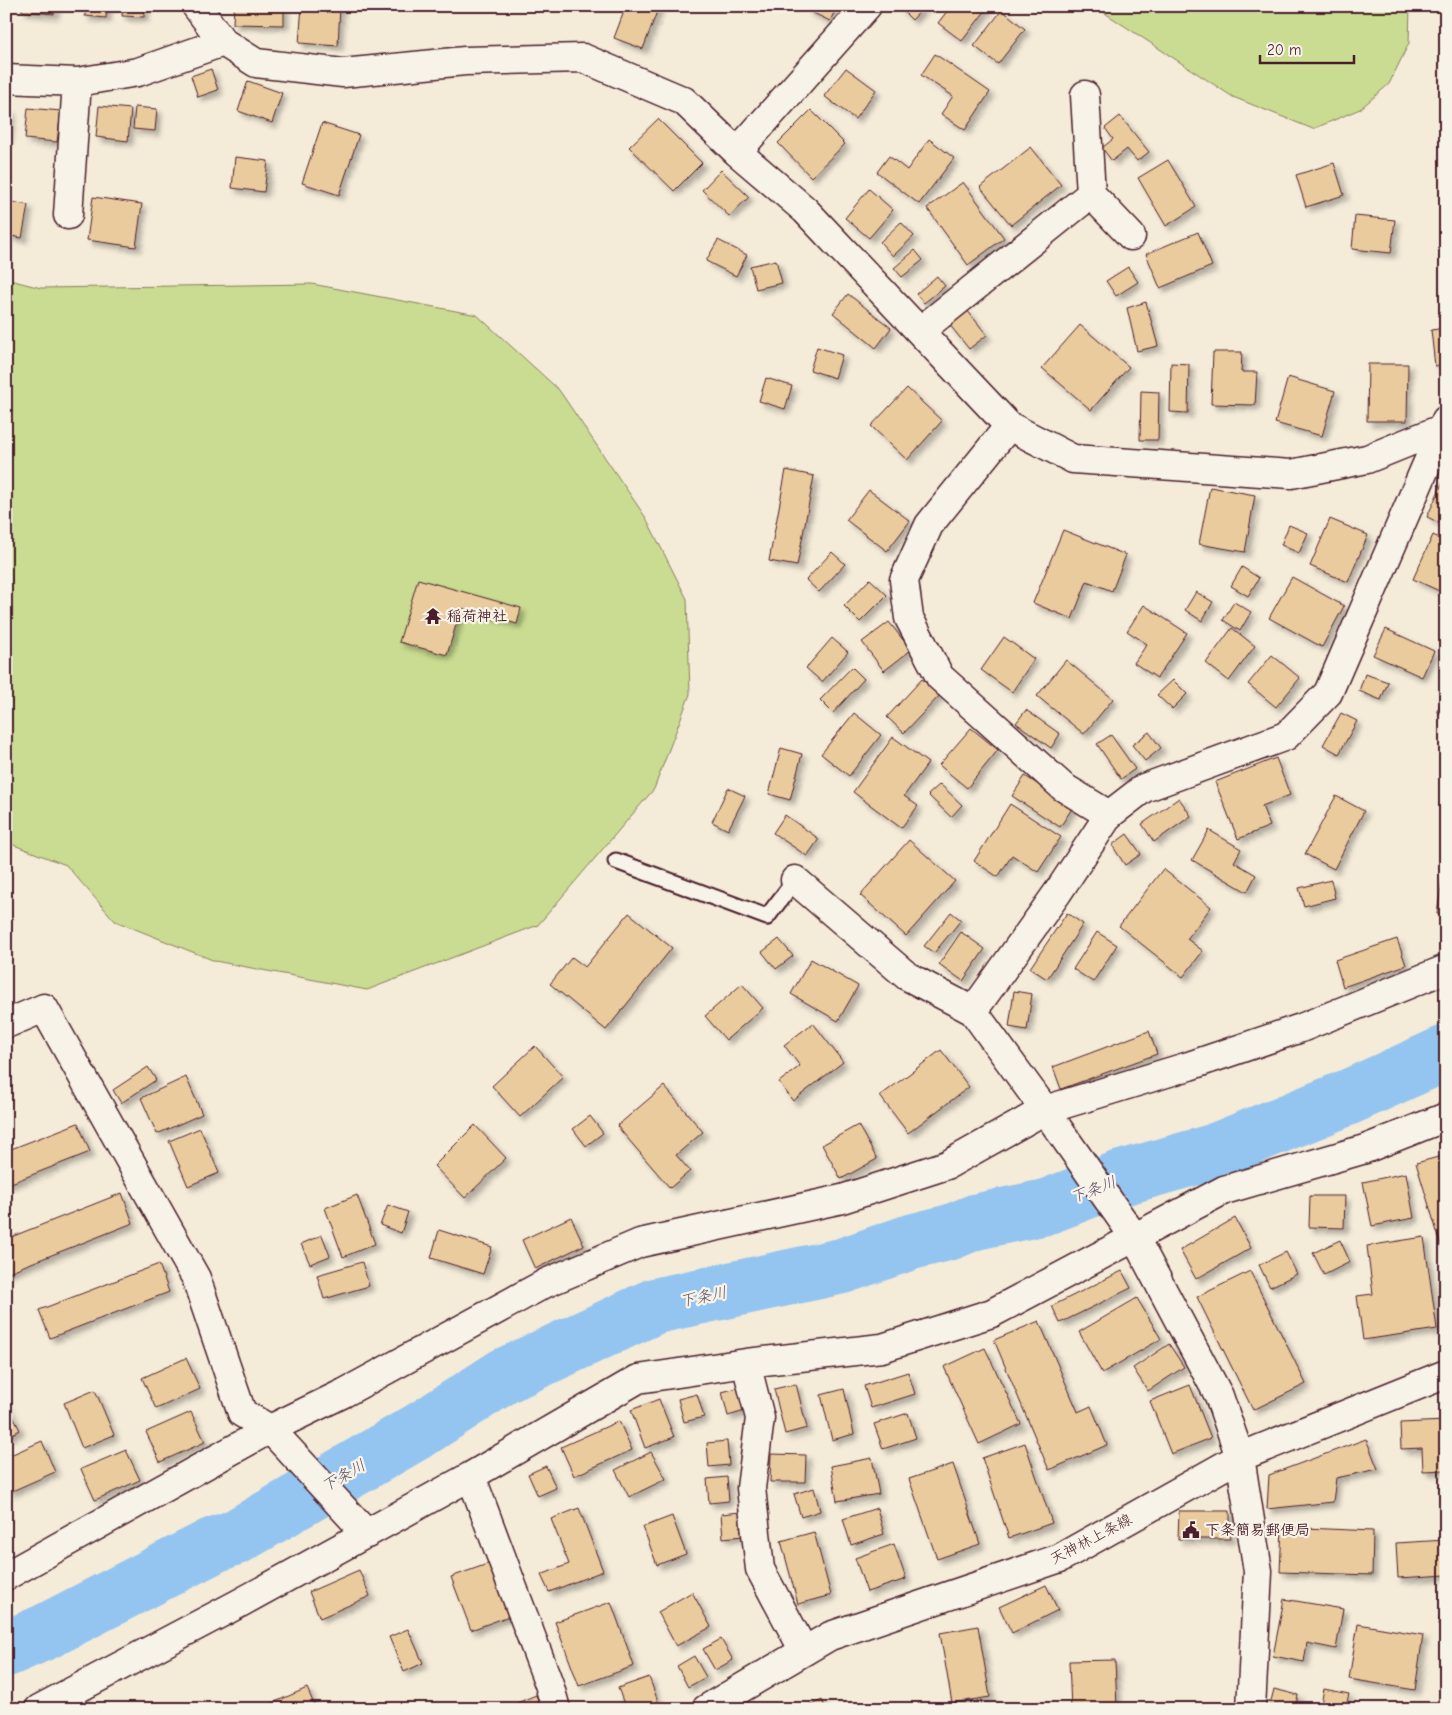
<svg xmlns="http://www.w3.org/2000/svg" width="1452" height="1715" font-family="'Comic Neue','Klee One',sans-serif">
<style>
.green{fill:#c9dc91;stroke:#8a7e5e}
.lines{fill:none;stroke-linecap:round;stroke-linejoin:round}
.river{stroke:#94c5f0;stroke-width:56}
.building{fill:#eacb9d;stroke:#4a1f2b;filter:url(#shadow)}
.lane-casing{stroke:#4a1f2b;stroke-width:19}
.street-casing{stroke:#4a1f2b;stroke-width:31}
.secondary-casing{stroke:#4a1f2b;stroke-width:31}
.lane{stroke:#f7f3e8;stroke-width:15}
.street{stroke:#f7f3e8;stroke-width:28}
.secondary{stroke:#f7f3e8;stroke-width:28}
.labels{text-anchor:middle;stroke-width:4.5;stroke-linejoin:round;paint-order:stroke}
.poi-label{font-size:15px;font-weight:bold;fill:#4a1f2b;stroke:#f7f3e8;text-anchor:start}
.street-label{font-size:15px;fill:#4a1f2b;stroke:#f7f3e8}
.water-label{font-size:16px;font-style:italic;fill:#605166;stroke:#f7f3e8}
</style>
<defs>
<filter id="shadow"><feDropShadow dx="4.5" dy="4.5" stdDeviation="2.5" flood-color="#0004"/></filter>
</defs>
<rect width="100%" height="100%" fill="#f4ebd9"/>
<filter id="ink" filterUnits="userSpaceOnUse"><feTurbulence type="fractalNoise" baseFrequency=".02" numOctaves="2"/><feDisplacementMap in="SourceGraphic" scale="10" xChannelSelector="R" yChannelSelector="G"/><feConvolveMatrix kernelMatrix="1 2 1 2 8 2 1 2 1" color-interpolation-filters="sRGB"/></filter>
<g filter="url(#ink)">
<path class="green" d="M1094 6H1410L1409 43 1389 84 1360 109 1313 129 1233 97Z
M6 279 41 288 312 284 477 315 559 390 646 518 687 599 690 694 654 789 538 925 367 990 215 961 115 921 66 865 6 842Z"/>
<g class="lines">
<path class="river" d="M6 1649 45 1632 214 1545 236 1537 422 1429 504 1376 655 1306 842 1266 911 1242 951 1232 975 1222 1046 1207 1118 1179 1213 1152 1349 1097 1446 1053"/>
</g>
<path class="building" d="M22 6H55L54 14 22 11Z
M86 6H107L106 18 85 16Z
M123 6H145L144 17 122 16Z
M234 6H284V25L233 24Z
M302 6H340L338 46 299 43Z
M626 6H659L643 49 614 38Z
M808 6H837L830 21 807 10Z
M898 6H925L912 20Z
M951 6H989L962 41 938 23Z
M1002 10 1025 29 998 64 974 46Z
M935 54 990 92 965 130 941 114 953 96 921 75Z
M846 68 876 90 855 119 824 96Z
M211 69 218 90 198 97 191 76Z
M248 81 282 93 272 123 238 111Z
M99 106 131 109 128 141 96 137Z
M135 107 157 109 155 131 133 129Z
M28 108 61 111 57 142 25 139Z
M6 110H11L7 141H6Z
M811 110 845 144 811 177 778 143Z
M1120 116 1149 152 1137 161 1127 149 1112 161 1102 148 1113 139 1105 128Z
M658 119 702 163 674 191 629 147Z
M322 123 359 135 339 195 302 183Z
M929 139 954 158 919 204 877 172 889 156 907 170Z
M1031 147 1061 185 1011 225 980 187Z
M235 157 268 161 264 192 232 188Z
M1168 160 1196 207 1166 226 1138 178Z
M1334 163 1344 195 1306 207 1296 175Z
M721 170 749 197 729 216 702 190Z
M963 182 1004 238 968 265 927 208Z
M869 189 893 210 869 238 845 218Z
M93 197 142 204 136 247 87 240Z
M6 201 28 205 22 238 6 235Z
M1355 216 1395 220 1391 253 1352 249Z
M901 222 914 236 893 256 880 242Z
M1198 232 1212 266 1160 288 1146 254Z
M718 240 747 255 736 276 706 261Z
M915 250 923 260 902 277 894 268Z
M776 260 782 283 756 289 750 266Z
M1128 267 1138 282 1116 296 1106 281Z
M937 276 945 286 924 303 916 294Z
M848 294 891 328 876 348 833 313Z
M1146 302 1158 346 1137 351 1127 308Z
M967 310 987 335 969 349 949 324Z
M1080 325 1129 367 1091 410 1042 368Z
M1446 328V365L1435 366 1431 330Z
M817 347 842 355 835 378 810 370Z
M1213 352H1242L1241 372H1257L1255 405 1211 404Z
M1171 363 1189 364 1188 413 1170 412Z
M1368 364H1408L1407 421H1367Z
M1288 377 1335 391 1322 436 1275 423Z
M766 378 792 386 785 409 759 401Z
M907 388 942 421 907 460 871 426Z
M1141 391 1159 392 1158 440H1140Z
M786 470 814 476 797 566 769 561Z
M1446 475V526L1427 517Z
M1210 487 1255 495 1245 552 1199 544Z
M869 490 910 521 887 551 846 520Z
M1330 519 1368 535 1348 582 1310 566Z
M1289 525 1308 533 1299 553 1281 545Z
M1063 530 1126 555 1112 591 1087 581 1072 619 1033 603Z
M1433 535 1446 541V594L1413 579Z
M832 552 845 564 819 592 806 580Z
M1242 567 1259 578 1248 596 1231 586Z
M1292 577 1344 606 1322 647 1269 618Z
M418 579 521 608 517 624 461 608 447 655 399 642Z
M870 579 887 595 860 622 844 606Z
M1196 592 1213 602 1202 621 1185 610Z
M1234 602 1251 612 1240 631 1223 620Z
M1144 605 1187 633 1157 678 1134 663 1147 644 1127 631Z
M889 622 911 650 884 671 862 642Z
M1232 628 1255 646 1229 681 1206 663Z
M1386 629 1434 651 1422 677 1373 655Z
M1004 637 1034 659 1012 692 981 670Z
M832 638 848 652 822 682 806 668Z
M1272 655 1300 678 1276 707 1248 684Z
M1066 660 1113 699 1084 734 1037 696Z
M852 667 864 679 833 713 820 700Z
M1365 674 1388 682 1381 700 1359 691Z
M922 679 940 695 904 733 887 717Z
M1173 680 1187 694 1172 709 1157 695Z
M1446 694V716L1437 711Z
M1026 710 1060 734 1051 748 1016 723Z
M854 713 881 735 849 776 821 754Z
M1341 713 1357 721 1339 754 1323 745Z
M971 728 998 750 967 788 939 765Z
M1149 732 1161 748 1145 761 1132 745Z
M1111 735 1135 769 1121 779 1097 744Z
M893 737 928 763 904 796 918 806 901 828 853 792Z
M781 748 802 754 790 800 769 794Z
M1276 758 1290 795 1262 806 1270 826 1238 839 1215 782Z
M1025 776 1073 807 1060 827 1012 796Z
M940 784 962 805 951 817 928 795Z
M728 788 745 796 728 830 712 822Z
M1336 796 1364 811 1334 869 1305 854Z
M1179 798 1191 816 1154 842 1142 824Z
M1010 804 1061 837 1038 872 1012 855 998 877 974 861Z
M785 815 819 839 807 856 773 833Z
M1209 830 1241 849 1234 862 1256 875 1247 892 1192 860Z
M1127 834 1141 854 1125 865 1112 845Z
M909 840 955 881 906 936 860 895Z
M1446 855V915L1437 914Z
M1163 869 1211 907 1187 939 1203 951 1183 977 1119 926Z
M1331 880 1335 898 1304 906 1299 888Z
M951 912 961 920 934 953 924 946Z
M629 913 672 948 606 1030 550 984 572 957 585 967Z
M1067 913 1083 924 1047 979 1030 968Z
M961 932 985 949 963 981 939 964Z
M1097 932 1117 945 1093 982 1073 969Z
M779 939 793 956 776 969 762 952Z
M1397 939 1406 965 1343 987 1335 960Z
M811 959 858 986 838 1021 791 994Z
M742 984 763 1008 726 1040 705 1016Z
M1014 991 1032 994 1027 1030 1009 1027Z
M813 1023 843 1062 793 1101 779 1082 800 1066 784 1045Z
M1149 1031 1157 1054 1061 1089 1053 1067Z
M535 1046 563 1077 520 1117 492 1086Z
M941 1050 969 1087 908 1133 880 1096Z
M148 1067 156 1080 121 1103 113 1090Z
M186 1077 202 1114 157 1134 141 1098Z
M664 1086 703 1132 676 1155 690 1171 670 1188 617 1126Z
M590 1116 603 1133 586 1146 573 1129Z
M78 1123 90 1152 6 1185V1151Z
M475 1125 506 1158 465 1198 434 1166Z
M858 1125 877 1159 841 1179 822 1145Z
M200 1128 219 1173 188 1186 169 1141Z
M1446 1155V1247L1442 1248 1416 1163Z
M1406 1173 1414 1218 1372 1226 1363 1182Z
M122 1193 133 1223 6 1273V1239Z
M357 1195 375 1244 343 1257 325 1208Z
M1310 1196H1345L1344 1228 1309 1227Z
M388 1205 408 1212 401 1233 380 1225Z
M571 1217 584 1245 535 1269 522 1240Z
M1235 1218 1251 1248 1196 1279 1180 1250Z
M439 1230 492 1247 483 1274 431 1258Z
M322 1235 330 1256 310 1264 301 1244Z
M1424 1237 1437 1329 1363 1340 1357 1296 1373 1294 1367 1246Z
M1340 1240 1350 1262 1324 1275 1313 1253Z
M1286 1252 1297 1274 1270 1287 1259 1265Z
M362 1262 369 1286 324 1299 317 1275Z
M159 1264 169 1292 50 1338 39 1310Z
M1122 1271 1131 1288 1060 1323 1052 1306Z
M1250 1271 1306 1384 1253 1410 1197 1297Z
M1137 1298 1161 1339 1102 1373 1079 1332Z
M1039 1321 1078 1412 1091 1406 1107 1445 1049 1470 994 1340Z
M1169 1344 1184 1367 1148 1391 1133 1368Z
M985 1348 1021 1424 979 1444 944 1367Z
M186 1358 200 1389 156 1409 142 1378Z
M908 1372 915 1394 871 1408 864 1386Z
M796 1384 807 1428 785 1434 774 1389Z
M1190 1385 1211 1438 1171 1454 1150 1401Z
M741 1387 748 1410 728 1416 722 1392Z
M844 1389 854 1434 832 1440 821 1395Z
M95 1390 114 1435 82 1448 64 1403Z
M697 1394 704 1417 684 1422 678 1399Z
M659 1399 674 1437 645 1448 631 1410Z
M6 1403 20 1430 6 1437Z
M191 1412 205 1442 160 1462 146 1432Z
M908 1413 916 1438 883 1449 874 1424Z
M619 1421 632 1450 574 1476 561 1447Z
M1446 1421V1470L1423 1471 1422 1448 1401 1449 1400 1423Z
M1366 1439 1378 1469 1336 1478 1333 1502 1267 1509 1269 1475Z
M42 1441 55 1472 10 1492 6 1482V1457Z
M727 1441 729 1465 709 1467 707 1443Z
M1025 1443 1052 1523 1009 1538 982 1458Z
M126 1450 140 1480 95 1500 81 1469Z
M651 1452 666 1479 629 1497 615 1470Z
M771 1454 806 1455 805 1482H770Z
M872 1458 879 1494 837 1501 831 1466Z
M953 1464 980 1544 937 1559 909 1479Z
M546 1466 556 1488 538 1496 528 1474Z
M727 1477 729 1501 709 1503 707 1479Z
M814 1488 820 1511 801 1517 794 1494Z
M579 1508 603 1571 549 1592 541 1575 569 1564 551 1519Z
M877 1508 884 1534 851 1545 843 1519Z
M1179 1511H1230V1539H1178Z
M741 1512 743 1536 723 1538 721 1514Z
M672 1516 686 1554 657 1565 643 1527Z
M1282 1527 1373 1531 1372 1575 1280 1572Z
M814 1532 831 1595 798 1604 781 1541Z
M1446 1540V1575L1398 1578 1396 1543Z
M894 1544 906 1579 867 1592 855 1558Z
M493 1562 512 1615 471 1630 451 1577Z
M359 1570 370 1596 320 1618 309 1592Z
M1046 1585 1058 1610 1012 1633 999 1607Z
M692 1592 711 1627 676 1646 658 1612Z
M1284 1599 1343 1609 1336 1649 1307 1643 1304 1662 1273 1656Z
M1444 1600 1446 1601V1627L1438 1625Z
M611 1602 634 1666 579 1686 555 1622Z
M1358 1624 1423 1635 1415 1690 1349 1679Z
M978 1626 990 1697 952 1703 940 1633Z
M408 1629 423 1663 404 1672 389 1637Z
M721 1639 733 1660 715 1670 703 1649Z
M694 1656 706 1677 688 1687 677 1666Z
M1115 1660 1117 1709H1071L1069 1661Z
M649 1677 659 1704 646 1709H626L618 1688Z
M307 1688 316 1709H259Z
M1274 1689 1298 1695 1295 1709H1269Z
M1324 1689 1349 1694 1345 1709H1320Z
M536 1695 542 1709H519L517 1703Z
M822 1700 826 1709H803Z
M985 1706H1006V1709H985Z"/>
<g class="lines">
<g class="lane-casing">
<path id="lane" d="M616 861 767 917 795 880"/>
</g>
<g class="street-casing">
<path id="street" d="M196 6 223 42 256 63 343 73 465 61 583 58 684 101 737 152 805 210 1009 426 1073 459 1291 474 1367 459 1446 427
M6 79 77 82 138 72 223 42
M1085 95 1091 194 1131 236
M737 152 867 6
M68 215 77 82
M920 331 1091 194
M1009 426 929 525 904 580 909 618 940 677 1063 787 1109 815
M795 880 907 976 973 1011 1045 1110
M973 1011 1058 892 1109 815 1144 788 1286 736 1328 693 1446 420
M6 1024 44 1008 196 1278 242 1413 270 1429 367 1534
M746 1363 760 1418 751 1488 760 1569 804 1651
M471 1476 638 1379 746 1363 882 1348 992 1313 1224 1190 1365 1149 1446 1117
M6 1576 270 1429 344 1393 546 1283 640 1243 842 1199 947 1165 1045 1110 1189 1066 1301 1028 1446 969
M39 1709 238 1604 471 1476 549 1684 556 1709"/>
</g>
<g class="secondary-casing">
<path id="secondary" d="M1045 1110 1135 1238 1219 1396 1240 1457 1258 1571 1251 1709
M706 1709 830 1636 1060 1558 1240 1457 1446 1374"/>
</g>
<use href="#lane" class="lane"/>
<use href="#street" class="street"/>
<use href="#secondary" class="secondary"/>
</g>
</g>
<defs>
<g id="temple-bare" transform="scale(1.35)"><path d="M0-6L5-2H3V0L6.5 2.5H4V6H1.5V3h-3V6H-4V2.5H-6.5L-3 0V-2H-5Z" fill="#4a1f2b" stroke="#f7f3e8" stroke-width="2.5" paint-order="stroke"/></g>
<g id="civic-bare" transform="scale(1.35)"><path d="M-.6-6.5H3V-4.5H.6V-3L4-1V1h2V6H-6V1h2V-1L-.6-3ZM-1.2 2.5V6h2.4V2.5Z" fill="#4a1f2b" stroke="#f7f3e8" stroke-width="2.5" paint-order="stroke"/></g>
</defs>
<g fill-rule="evenodd">
<use href="#temple-bare" x="433" y="616"/>
<use href="#civic-bare" x="1191" y="1530"/>
</g>
<g class="labels">
<g class="poi-label">
<text x="447" y="621">稲荷神社</text>
<text x="1205" y="1535">下条簡易郵便局</text>
</g>
<g class="street-label">
<text transform="translate(1091 1539) rotate(-28)" y="5">天神林上条線</text>
</g>
<g class="water-label">
<text transform="translate(1093 1189) rotate(-21)" y="6">下条川</text>
<text transform="translate(703 1296) rotate(-12)" y="6">下条川</text>
<text transform="translate(343 1475) rotate(-30)" y="6">下条川</text>
</g>
</g>
<rect width="1452" height="1715" fill="none" stroke="#f7f3e8" stroke-width="25"/>
<rect x="12" y="12" width="1427" height="1690" fill="none" stroke="#4a1f2b" stroke-width="2" filter="url(#ink)"/>
<path d="M1260 55v8h94v-8" fill="none" stroke="#4a1f2b" stroke-width="2.5"/>
<text x="1267" y="55" font-size="15" fill="#4a1f2b" stroke="#f7f3e8" stroke-width="4" paint-order="stroke">20 m</text>
</svg>
